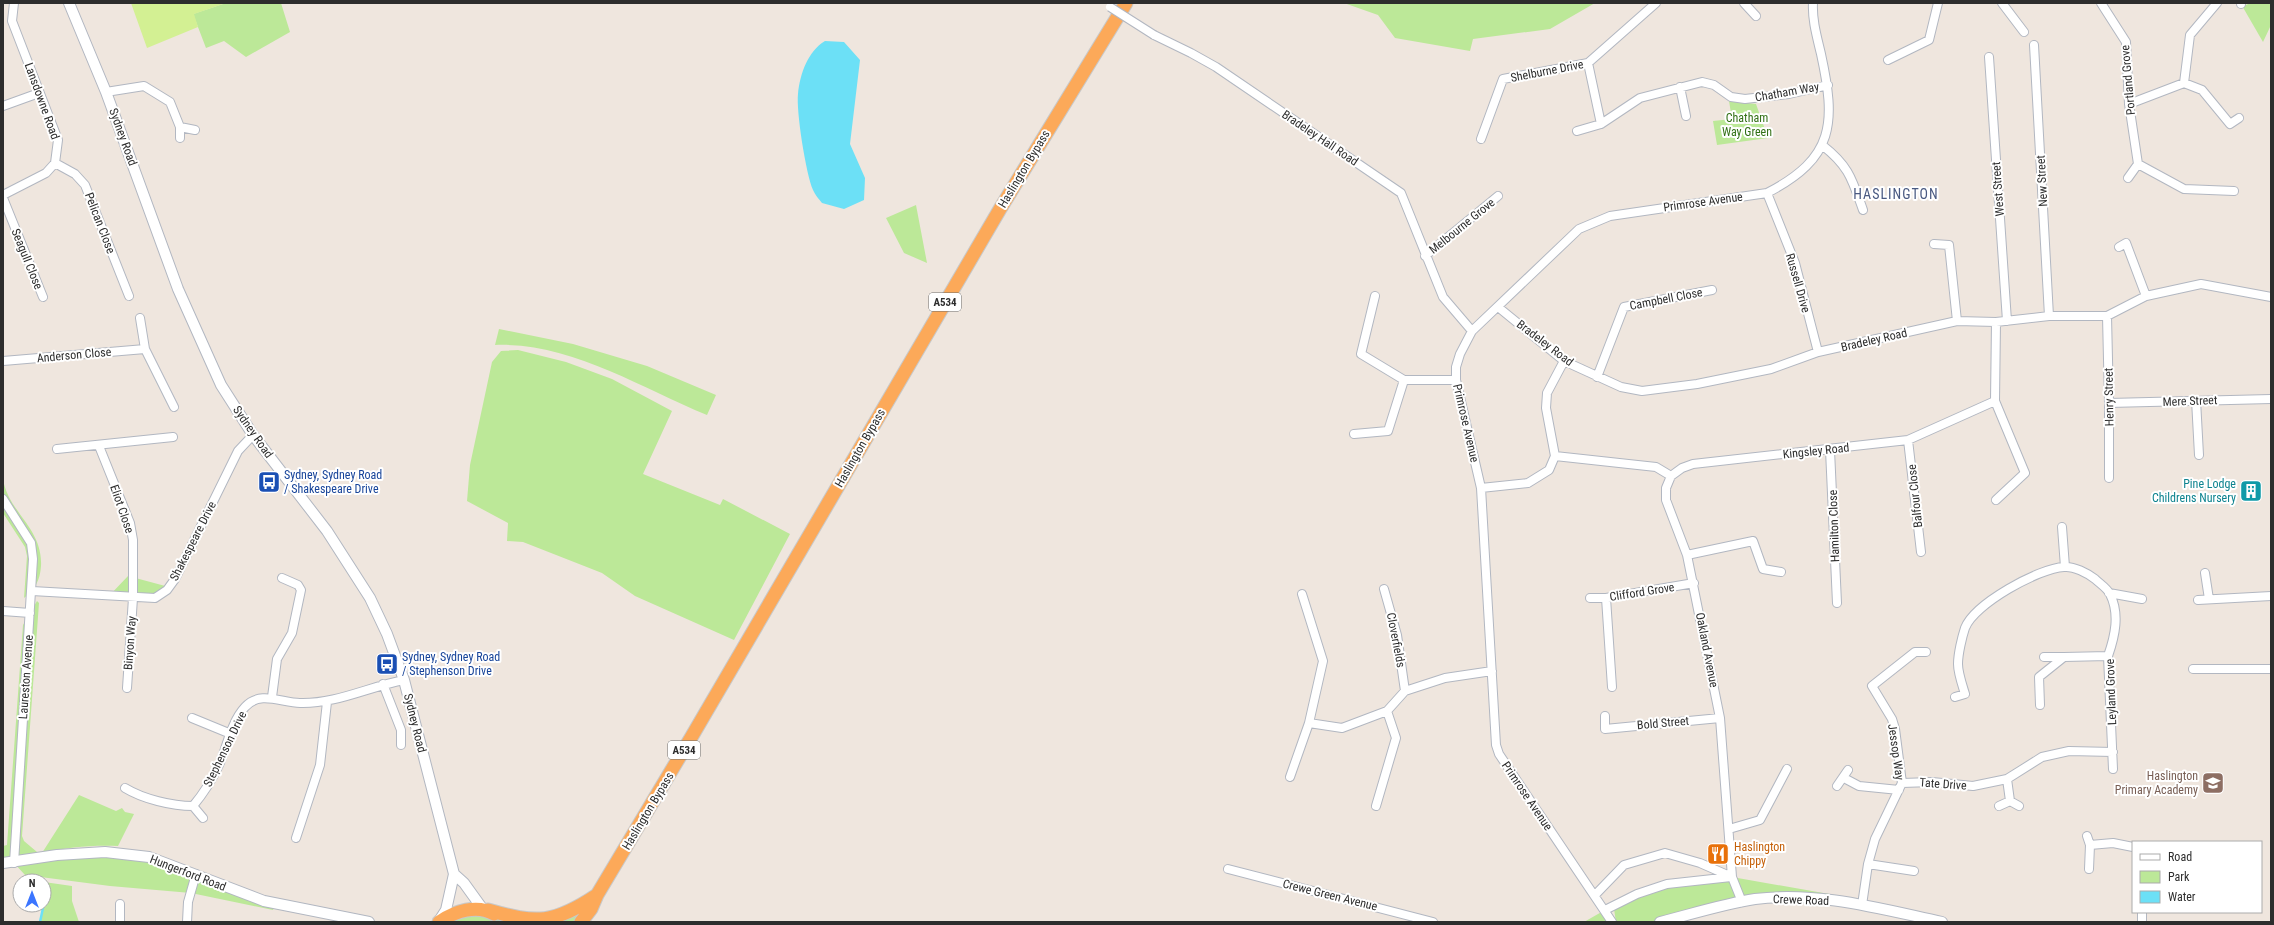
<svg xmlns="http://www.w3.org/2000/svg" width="2274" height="925" font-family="'Roboto Condensed',sans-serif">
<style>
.green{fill:#bce898}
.pitch{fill:#d3f093}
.water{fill:#6ce0f6}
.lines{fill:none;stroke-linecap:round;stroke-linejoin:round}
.stream{stroke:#6ce0f6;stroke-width:2.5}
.minor-casing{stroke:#b2b7c1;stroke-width:10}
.tertiary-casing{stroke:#b2b7c1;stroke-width:12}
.trunk-casing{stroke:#c8c8c8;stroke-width:15}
.minor{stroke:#fff;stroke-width:8}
.tertiary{stroke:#fff;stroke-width:10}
.trunk{stroke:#fca959;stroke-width:13}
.minor-bridge-casing{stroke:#b2b7c1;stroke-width:10;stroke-linecap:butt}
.minor-bridge{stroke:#fff;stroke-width:8}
.labels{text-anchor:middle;stroke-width:4;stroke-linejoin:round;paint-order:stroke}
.shield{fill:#fff;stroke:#6c6c6c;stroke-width:1}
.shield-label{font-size:11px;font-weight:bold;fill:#2d2d2d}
.street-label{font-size:12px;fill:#2d2d2d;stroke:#fff}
.park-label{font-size:12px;fill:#327016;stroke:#fff}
.transit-label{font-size:12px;fill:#164399;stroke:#fff;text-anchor:start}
.culture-label{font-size:12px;fill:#0d838f;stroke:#fff;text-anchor:end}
.education-label{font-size:12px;fill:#785e54;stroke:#fff;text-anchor:end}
.food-label{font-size:12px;fill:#c56008;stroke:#fff;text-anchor:start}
.quarter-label{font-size:14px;letter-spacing:1px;fill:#495981;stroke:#fff}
</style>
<rect width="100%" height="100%" fill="#efe6de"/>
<path class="green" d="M226 3H281L290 32 246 57 224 41 206 48 193 14Z
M1344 3H1595L1550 29 1473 39 1470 51 1395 38 1378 15Z
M2245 3 2246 5 2250 3H2271V25L2263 42 2241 4Z
M1729 101 1756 104 1768 138 1717 145 1713 121 1732 119Z
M916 205 927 263 904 253 886 218Z
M499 329 573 344 647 366 716 395 707 415C639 387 570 342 495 345Z
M518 350 566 362 612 379 672 411 643 474 720 505 723 499 790 534 734 640 635 596 602 573 523 542 507 541 508 523 467 501 470 465 492 362 501 351Z
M3 479C8 512 43 528 41 566 40 581 35 589 24 598L27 556 25 547 3 513Z
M128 576 169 587 155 598 108 597Z
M37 601 39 603 22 836 24 841 37 852 36 859 57 855 149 857 275 904 273 910 191 893 110 886 25 875 14 863H3V846L7 845 23 625Z
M79 795 116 811 122 808 125 812 134 814 118 846C92 845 68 847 42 853Z
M1732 877 1863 900 1781 897 1660 922H1616L1614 909 1667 884Z
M44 882 72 886V901L79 922H40L43 908 41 905H44Z
M597 895 581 922H439L465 910 534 921Z
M1605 910 1612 922H1584Z"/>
<path class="pitch" d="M131 3H226L194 14 198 27 147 48Z"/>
<path class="water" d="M825 41 844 42 860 60 850 144 865 178 864 200 844 209 822 203C819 199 815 195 813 190 806 174 796 111 798 94 800 74 808 51 825 41Z"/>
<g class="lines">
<path class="stream" d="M25 880 26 881
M40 922 43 908 41 905"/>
<g class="minor-casing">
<path id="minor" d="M1744 3 1756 16
M2002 3 2024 32
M2101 3 2126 42 2129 104 2138 164 2184 189 2234 191
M2241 3V4
M1154 35 1191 53 1216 67 1401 193 1443 297 1472 331
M2034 45 2049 316
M1989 57 2007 321
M1888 60 1929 40 1938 3
M1588 63 1601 124 1640 98 1702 82 1714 85 1731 97 1745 99 1789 94 1828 85
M2184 83 2202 90 2230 124 2239 118
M1680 87 1686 116
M106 92 144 86 170 102 180 127V138
M2129 104 2184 83 2190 35 2217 3
M3 106 39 93
M180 127 195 130
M1577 131 1601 124
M1481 139 1503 79 1588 63 1656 3
M1822 145C1849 166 1852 179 1863 210
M55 163 75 174 85 185 129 296
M2128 178 2138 164
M1767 193 1795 263 1818 352
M3 195 46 173 55 163 58 140 12 21 14 3
M3 198 43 297
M1934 244 1949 245 1957 321
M2119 247 2126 243 2146 296
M1425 256 1498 196
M1375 296 1361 354 1404 380H1456
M1498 307 1564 361 1621 387 1642 391 1697 384 1771 369 1818 352 1957 321 1996 322 2049 316H2107L2146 296 2201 284 2271 297
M2107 316 2109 403V478
M140 318 145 349 174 407
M3 361 145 349
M1597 377 1624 307 1712 290
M2196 400 2199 455
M1995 401 2025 473 1996 500
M2109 403 2271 399
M1354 434 1388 431 1404 380
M1908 440 1921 552
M99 446 130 523 133 540V598L127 688
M57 449 173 437
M1830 450 1837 603
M1555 456 1656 467 1671 476 1682 468 1693 464 1908 440 1995 401 1996 322
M1671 476 1666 488V500L1687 555 1720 718 1732 877 1742 902
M1481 488 1528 483 1549 470 1555 456 1546 408 1547 393 1564 361
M3 499 31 543 33 559 14 863
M2062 527 2065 567
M1687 555 1753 541 1763 569 1781 572
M2205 573 2209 599
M1384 589 1397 635 1405 691
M32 591 155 598 167 590 175 579 238 451 253 435
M2109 593 2142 599
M1302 594 1323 661 1309 723 1342 728 1387 711 1405 691 1445 678 1492 671
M1590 598H1606L1694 583
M1606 598 1612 687
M2198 600 2271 596
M3 611 30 613
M2044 657H2064
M2193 669H2271
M383 684 401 730V745
M272 697 277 659 292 633 301 590 298 585 282 578
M1955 697 1965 694C1962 684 1958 673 1958 664 1958 654 1962 637 1965 628 1974 604 2039 568 2064 567 2074 566 2087 573 2095 579 2099 583 2107 588 2110 594 2120 614 2115 636 2108 656L2113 769
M2040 705 2039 677 2064 657 2108 656
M1605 716V729L1720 718
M192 718 231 734
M1290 777 1309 723
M1844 778 1859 786 1899 790
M1902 783 1932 782 1973 786 2007 779 2042 757 2069 751 2113 752
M1837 786 1848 770
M125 788C143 799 172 806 193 806 203 794 212 780 219 765 227 747 231 722 245 707 260 690 282 703 300 703 336 704 368 687 404 680
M2010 801 2019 806
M193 806 203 818
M1376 806 1396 738 1387 711
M1999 806 2010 801 2007 779
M1729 829 1760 820 1787 769
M2087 836 2090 845 2089 869
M296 838 320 765 327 702
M2090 845 2113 843 2133 847
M1868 864 1914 871
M1228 869 1433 922
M1595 895 1624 865 1665 853 1700 863 1732 877
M120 904V922
M1862 905 1868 864 1875 839 1902 783 1895 729 1892 719 1872 686 1915 652H1926
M1605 910 1637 894 1667 884 1731 877
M187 922 188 902 196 874
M1612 922 1499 754 1496 745 1481 488 1456 380V367L1460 354 1472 331 1579 229 1610 216 1767 193C1835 158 1836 123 1821 54 1817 37 1812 20 1813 3
M2142 922V912"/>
</g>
<g class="tertiary-casing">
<path id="tertiary" d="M69 3 106 92 178 289 221 385 253 435 327 531 370 598 387 634 404 680 454 874 446 910 439 921
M3 863 57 855 105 852 149 857 264 901 369 922
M454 874 464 883 482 908
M1660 922C1692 914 1723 904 1755 899 1818 891 1881 909 1942 922"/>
</g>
<g class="trunk-casing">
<path id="trunk" d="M488 910C537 924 554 924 597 895
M439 922C455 911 477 904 494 914
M581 922 591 909 597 895 692 736 1000 209 1126 3"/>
</g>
<use href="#minor" class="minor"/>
<use href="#tertiary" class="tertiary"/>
<use href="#trunk" class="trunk"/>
<g class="minor-bridge-casing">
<path id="minor-bridge" d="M1110 7 1154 35"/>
</g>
<use href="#minor-bridge" class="minor-bridge"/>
</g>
<defs>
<g id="bus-square" transform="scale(1.15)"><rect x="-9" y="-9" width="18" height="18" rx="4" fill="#1a4fb4" stroke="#fff"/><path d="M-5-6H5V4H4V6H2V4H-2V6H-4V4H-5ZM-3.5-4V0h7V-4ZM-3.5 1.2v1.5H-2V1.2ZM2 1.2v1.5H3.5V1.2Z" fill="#fff"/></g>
<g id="building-square" transform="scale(1.15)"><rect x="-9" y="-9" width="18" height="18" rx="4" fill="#0f9aa8" stroke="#fff"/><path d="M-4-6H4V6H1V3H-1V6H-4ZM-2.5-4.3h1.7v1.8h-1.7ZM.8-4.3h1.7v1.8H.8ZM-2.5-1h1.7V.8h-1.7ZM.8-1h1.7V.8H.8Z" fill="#fff"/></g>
<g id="school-square" transform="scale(1.15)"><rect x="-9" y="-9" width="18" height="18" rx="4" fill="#8d6e63" stroke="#fff"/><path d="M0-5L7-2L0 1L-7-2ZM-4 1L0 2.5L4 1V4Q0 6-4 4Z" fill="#fff"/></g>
<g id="restaurant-square" transform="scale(1.15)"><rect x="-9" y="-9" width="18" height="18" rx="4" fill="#e8710a" stroke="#fff"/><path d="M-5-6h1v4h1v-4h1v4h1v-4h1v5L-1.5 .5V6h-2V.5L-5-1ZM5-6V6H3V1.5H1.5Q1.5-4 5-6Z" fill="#fff"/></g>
</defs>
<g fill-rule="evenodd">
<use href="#bus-square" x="269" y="482"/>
<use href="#building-square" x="2251" y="491"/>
<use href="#bus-square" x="387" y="664"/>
<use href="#school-square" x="2213" y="783"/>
<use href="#restaurant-square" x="1718" y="854"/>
</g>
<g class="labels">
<g class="shield">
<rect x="929" y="293" width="32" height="18" rx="3"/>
<rect x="668" y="741" width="32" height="18" rx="3"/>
</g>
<g class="shield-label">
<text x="945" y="306">A534</text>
<text x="684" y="754">A534</text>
</g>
<g class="street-label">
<text transform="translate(1547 71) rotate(-11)" y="4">Shelburne Drive</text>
<text transform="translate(2128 80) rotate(-95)" y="4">Portland Grove</text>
<text transform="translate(1787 92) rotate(-10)" y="4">Chatham Way</text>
<text transform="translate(42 101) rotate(70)" y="4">Lansdowne Road</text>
<text transform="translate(123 137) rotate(70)" y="4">Sydney Road</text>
<text transform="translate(1320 138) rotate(34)" y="4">Bradeley Hall Road</text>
<text transform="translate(1024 169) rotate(-59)" y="4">Haslington Bypass</text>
<text transform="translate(2042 181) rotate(-93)" y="4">New Street</text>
<text transform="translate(1998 189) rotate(-94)" y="4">West Street</text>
<text transform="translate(1703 202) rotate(-8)" y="4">Primrose Avenue</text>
<text transform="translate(100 223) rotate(69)" y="4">Pelican Close</text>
<text transform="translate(1462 226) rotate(-39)" y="4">Melbourne Grove</text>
<text transform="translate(27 259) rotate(68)" y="4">Seagull Close</text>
<text transform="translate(1798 283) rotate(74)" y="4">Russell Drive</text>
<text transform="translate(1666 299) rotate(-11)" y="4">Campbell Close</text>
<text transform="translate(1874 340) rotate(-13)" y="4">Bradeley Road</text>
<text transform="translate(1545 343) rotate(37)" y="4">Bradeley Road</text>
<text transform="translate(74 355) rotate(-5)" y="4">Anderson Close</text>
<text transform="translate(2109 397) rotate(-91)" y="4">Henry Street</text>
<text transform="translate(2190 401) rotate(-2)" y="4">Mere Street</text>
<text transform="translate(1466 423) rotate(77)" y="4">Primrose Avenue</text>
<text transform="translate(253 432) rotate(55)" y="4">Sydney Road</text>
<text transform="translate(860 448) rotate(-60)" y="4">Haslington Bypass</text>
<text transform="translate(1816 451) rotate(-6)" y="4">Kingsley Road</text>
<text transform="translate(1915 496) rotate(-96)" y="4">Balfour Close</text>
<text transform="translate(122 509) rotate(71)" y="4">Eliot Close</text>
<text transform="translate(1834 526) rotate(-92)" y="4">Hamilton Close</text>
<text transform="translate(193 541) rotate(-63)" y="4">Shakespeare Drive</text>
<text transform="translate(1642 592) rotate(-9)" y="4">Clifford Grove</text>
<text transform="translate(1396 640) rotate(79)" y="4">Cloverfields</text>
<text transform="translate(130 643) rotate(-86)" y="4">Binyon Way</text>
<text transform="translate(1707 650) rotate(79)" y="4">Oakland Avenue</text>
<text transform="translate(26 677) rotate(-86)" y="4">Laureston Avenue</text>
<text transform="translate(2111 692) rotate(-92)" y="4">Leyland Grove</text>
<text transform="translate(415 723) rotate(76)" y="4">Sydney Road</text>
<text transform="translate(1663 723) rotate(-5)" y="4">Bold Street</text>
<text transform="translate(225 749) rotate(-64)" y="4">Stephenson Drive</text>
<text transform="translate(1896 752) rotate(82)" y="4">Jessop Way</text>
<text transform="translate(1943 784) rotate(4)" y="4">Tate Drive</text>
<text transform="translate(1527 796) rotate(56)" y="4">Primrose Avenue</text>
<text transform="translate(648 811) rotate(-59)" y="4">Haslington Bypass</text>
<text transform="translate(188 873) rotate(21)" y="4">Hungerford Road</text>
<text transform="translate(1330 895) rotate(14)" y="4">Crewe Green Avenue</text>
<text transform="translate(1801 900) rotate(2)" y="4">Crewe Road</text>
</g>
<g class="park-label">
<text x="1747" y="122">Chatham<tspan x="1747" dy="14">Way Green</tspan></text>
</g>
<g class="transit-label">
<text x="284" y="479">Sydney, Sydney Road<tspan x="284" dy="14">/ Shakespeare Drive</tspan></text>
<text x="402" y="661">Sydney, Sydney Road<tspan x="402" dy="14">/ Stephenson Drive</tspan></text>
</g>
<g class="culture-label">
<text x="2236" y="488">Pine Lodge<tspan x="2236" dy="14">Childrens Nursery</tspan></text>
</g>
<g class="education-label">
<text x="2198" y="780">Haslington<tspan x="2198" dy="14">Primary Academy</tspan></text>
</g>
<g class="food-label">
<text x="1734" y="851">Haslington<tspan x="1734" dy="14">Chippy</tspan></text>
</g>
<g class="quarter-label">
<text x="1896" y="199">HASLINGTON</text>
</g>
</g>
<rect width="2274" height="925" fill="none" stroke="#2d2d2d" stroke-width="8"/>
<rect x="2132" y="841" width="130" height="72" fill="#ffffff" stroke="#ababab"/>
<rect x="2140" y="854" width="20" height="6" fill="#ffffff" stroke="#ababab"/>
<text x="2168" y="861" font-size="12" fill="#2d2d2d">Road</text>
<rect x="2140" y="871" width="20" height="12" fill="#bce898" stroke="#ababab"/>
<text x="2168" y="881" font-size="12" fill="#2d2d2d">Park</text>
<rect x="2140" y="891" width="20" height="12" fill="#6ce0f6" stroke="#ababab"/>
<text x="2168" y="901" font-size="12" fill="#2d2d2d">Water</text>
<g transform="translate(32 893)"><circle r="19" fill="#ffffff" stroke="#ababab"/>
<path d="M0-3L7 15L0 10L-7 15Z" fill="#3b75ff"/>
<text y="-6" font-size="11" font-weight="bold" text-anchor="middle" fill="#2d2d2d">N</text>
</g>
</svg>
